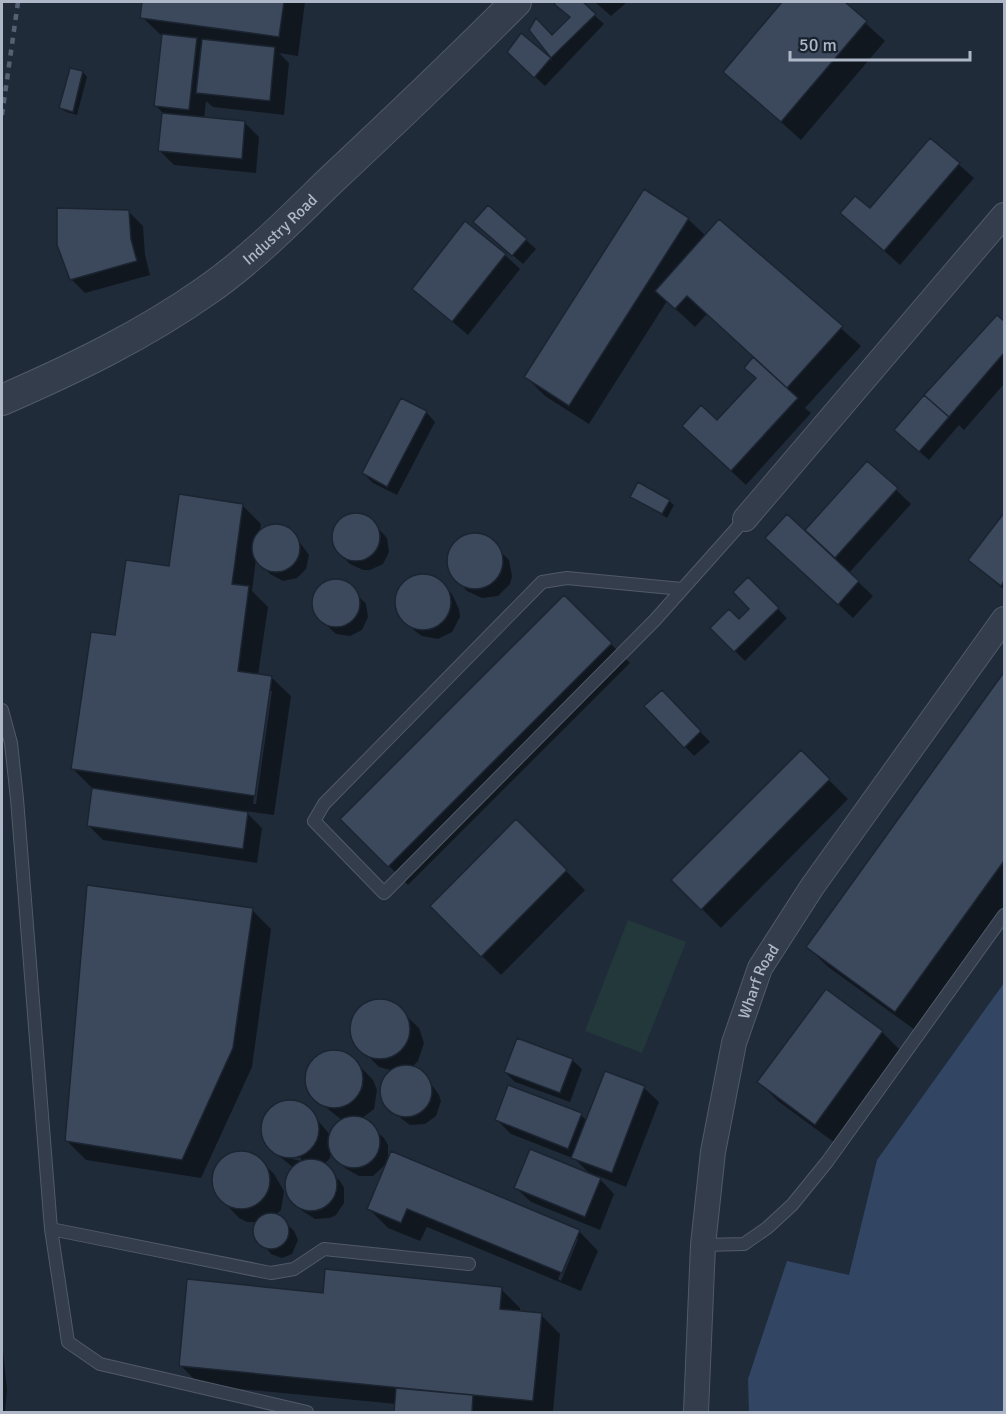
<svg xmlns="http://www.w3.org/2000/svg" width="1006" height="1414" font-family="Signika,sans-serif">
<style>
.green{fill:#22383b}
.water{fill:#324563}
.shadow{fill:#0007;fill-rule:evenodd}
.building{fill:#3c485b;stroke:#1b2431;stroke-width:1.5}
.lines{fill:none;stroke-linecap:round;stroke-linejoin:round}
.service-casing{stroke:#515a68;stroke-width:14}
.minor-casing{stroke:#515a68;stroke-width:26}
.tertiary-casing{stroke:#515a68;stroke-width:32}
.service{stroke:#343d4b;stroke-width:12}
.minor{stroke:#343d4b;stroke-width:24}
.tertiary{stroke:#343d4b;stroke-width:30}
.rail{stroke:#556072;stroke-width:4.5;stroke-dasharray:6 6;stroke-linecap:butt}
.labels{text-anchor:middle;stroke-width:6;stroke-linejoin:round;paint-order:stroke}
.street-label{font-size:16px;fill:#aeb7c7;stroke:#19222f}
</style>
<rect width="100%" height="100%" fill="#202b3a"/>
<path class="green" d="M628 920 686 942 642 1053 585 1031Z"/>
<path class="water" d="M1004 983V1412H749L748 1379 787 1261 849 1275 877 1160Z"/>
<path class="shadow" d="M144 2H305L298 56 279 53 289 63 284 115 213 107 206 101 204 119 245 123 259 137 256 173 174 165 160 151 163 113 156 106 163 37 142 17Z
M558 2H580L604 24 545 86 519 62 521 35 553 62 531 30 552 37 571 18 556 4Z
M595 2H627L611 16Z
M784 2H842L885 41 801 140 725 72Z
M83 72 87 77 77 115 66 112 61 108Z
M931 140 974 178 900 265 842 213 870 210Z
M129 212 143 226 145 255 150 275 85 293 71 279Z
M688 219 706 236 719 221 861 346 805 408 811 413 746 485 699 441 757 379 746 367 755 358 707 314 695 327 667 301 589 424 545 396 526 377Z
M485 231 526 240 536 249 523 264Z
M505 255 520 269 468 335 414 289Z
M997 317 1004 323V384L964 430 959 425 929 460 905 439Z
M426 412 435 422 397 495 373 483 363 473Z
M867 463 911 504 849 573 873 596 853 618 782 552 805 532Z
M632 496 669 501 674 505 667 518Z
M242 505 261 524 260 531 279 525 292 532 309 555 306 569 297 578 283 581 270 574 256 559 252 591 268 607 258 675 271 677 291 696 274 815 245 811 262 828 257 863 103 840 88 825 92 788 73 769 117 637 171 568ZM268 691H272L256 804H253Z
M359 515 372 521 387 538 389 552 383 564 370 570H363L350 564 340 554 334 541 336 527 346 517Z
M1004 516V590L970 560Z
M471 535 487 538 509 560 512 576 510 584 498 596 482 598 467 591 457 580 449 565V558L457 543Z
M418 576 435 579 442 584 452 594 459 609 460 617 452 632 438 639 422 636 415 631 404 621 396 606 399 590 404 584Z
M748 579 787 618 745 661 712 628 739 621 751 609Z
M332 581 346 583 366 604 368 617 362 630 350 636 336 634 315 614 313 600 320 587Z
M564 597 630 663 408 885 342 819Z
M1004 675V906L915 1030 827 966 808 947Z
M662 692 710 742 694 756 646 706Z
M801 752 848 799 721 928 673 880Z
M516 821 585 890 501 975 432 906Z
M252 910 271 929 252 1067 201 1178 86 1160 67 1141Z
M378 1000 396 1006 419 1028 424 1043 418 1061 410 1069 419 1071 429 1081 439 1095 441 1101 436 1116 425 1124 410 1125 393 1112 383 1098 381 1090 388 1075 394 1071 379 1067 357 1045 352 1026 357 1011 365 1005Z
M882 1032 901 1051 835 1143 778 1101 759 1082Z
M333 1052 351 1057 373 1080 377 1090 374 1109 361 1119 384 1138 388 1145V1161L579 1231 598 1251 581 1291 427 1227 420 1241 388 1228 369 1209 386 1164 373 1176H359L345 1168 331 1150 330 1158 323 1166 340 1181 344 1188V1203L336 1215 330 1218 315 1219 301 1210 287 1192 288 1176 295 1169 279 1156 301 1161V1158L277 1154 263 1137V1121L274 1106 288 1100 306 1106 330 1135 343 1121 312 1096 307 1077 312 1062 319 1056ZM575 1239H578L561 1281 558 1279Z
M572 1060 582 1069 570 1102 515 1082 505 1072Z
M644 1088 659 1102 626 1187 596 1175 614 1194 600 1230 531 1202 516 1188 591 1175 575 1159 511 1134 496 1119 581 1115 587 1121Z
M233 1153 250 1154 259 1159 274 1174 284 1191 281 1210 274 1216 284 1221 294 1231 298 1240 292 1254 282 1258 271 1254 255 1234 259 1222H247L239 1218 224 1202 213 1186V1174L217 1165Z
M501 1289 520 1308V1313L541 1315 560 1334 553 1412H396V1404L200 1385 181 1366 325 1295Z
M2 1340 7 1390 5 1412H2Z"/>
<path class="building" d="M142 2H284L279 37 140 18Z
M556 2H583L596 14 551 58 529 30 536 18 552 35 570 17 554 4Z
M782 2H845L867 21 781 122 723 72Z
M521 33 551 58 534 78 507 52Z
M162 34 197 38 189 110 154 106Z
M202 39 275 47 270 101 196 93Z
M70 68 83 71 73 112 59 108Z
M162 113 245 121 242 159 158 151Z
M930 138 960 163 884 251 840 213 855 196 870 208Z
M644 189 689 218 569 406 524 377Z
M488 205 527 239 512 256 473 222Z
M57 208 129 210 131 239 137 261 70 280 57 245Z
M719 219 843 326 787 388 687 296 675 309 655 291Z
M465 221 506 254 452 322 412 289Z
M997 315 1004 321V353L949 417 924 395Z
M753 357 798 398 731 471 682 426 701 405 717 420 756 378 744 368Z
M924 395 949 417 919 452 894 430Z
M401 398 427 411 387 487 362 473Z
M867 461 898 488 835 558 805 530Z
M638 482 670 500 662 514 630 497Z
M179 494 243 504 232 584 249 586 238 671 272 676 255 796 71 769 91 632 115 635 126 560 169 566Z
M1004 513V581L1001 586 968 560Z
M332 537a24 24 0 1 1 48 0a24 24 0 1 1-48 0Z
M787 514 859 581 838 605 765 538Z
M252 548a24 24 0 1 1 48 0a24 24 0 1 1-48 0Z
M447 561a28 28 0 1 1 56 0a28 28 0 1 1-56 0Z
M395 602a28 28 0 1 1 56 0a28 28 0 1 1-56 0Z
M748 577 779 608 734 652 710 628 729 609 739 619 749 609 733 592Z
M312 603a24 24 0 1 1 48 0a24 24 0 1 1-48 0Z
M564 595 612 643 388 867 340 819Z
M1004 672V861L895 1012 806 947Z
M662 690 701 731 684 748 644 706Z
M801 750 830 779 701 910 671 880Z
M92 788 248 812 243 849 87 826Z
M516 819 567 870 481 957 430 906Z
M87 885 253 908 233 1048 182 1160 65 1141Z
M826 989 883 1031 815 1125 757 1082Z
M350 1029a30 30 0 1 1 60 0a30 30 0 1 1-60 0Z
M517 1038 573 1059 560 1093 504 1072Z
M305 1079a29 29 0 1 1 58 0a29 29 0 1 1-58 0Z
M380 1091a26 26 0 1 1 52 0a26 26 0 1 1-52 0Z
M605 1071 645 1086 612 1173 571 1158Z
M508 1085 582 1113 568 1149 495 1120Z
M261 1129a29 29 0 1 1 58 0a29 29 0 1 1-58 0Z
M328 1142a26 26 0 1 1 52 0a26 26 0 1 1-52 0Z
M530 1149 601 1178 585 1217 514 1188Z
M212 1180a29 29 0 1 1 58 0a29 29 0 1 1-58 0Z
M391 1151 580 1230 562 1273 407 1209 401 1223 367 1209Z
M285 1185a26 26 0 1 1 52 0a26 26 0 1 1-52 0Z
M253 1231a18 18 0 1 1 36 0a18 18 0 1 1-36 0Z
M325 1269 502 1287 500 1309 542 1313 533 1401 179 1366 187 1279 323 1293Z
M396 1388 473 1395 472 1412H394Z"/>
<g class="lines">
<g class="service-casing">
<path id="service" d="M682 589 567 578 542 582 324 804 314 821 384 893 655 620 745 519
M2 710 11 743 17 799 51 1229 68 1342 100 1364 307 1412
M51 1229 271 1273 294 1269 324 1249 469 1264
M703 1245 744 1244 767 1228 792 1205 827 1162 1004 915"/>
</g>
<g class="minor-casing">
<g id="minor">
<path d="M745 519 1004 215"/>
<path id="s1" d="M696 1412 703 1245 713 1152 734 1043 760 968 812 887 1004 619"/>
</g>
</g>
<g class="tertiary-casing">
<g id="tertiary">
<path id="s2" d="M2 400C73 369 142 336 206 291 251 260 290 220 329 182 392 123 455 63 516 2"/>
</g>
</g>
<use href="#service" class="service"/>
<use href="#minor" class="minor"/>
<use href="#tertiary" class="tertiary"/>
<path class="rail" d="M2 115 18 2"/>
</g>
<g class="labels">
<g class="street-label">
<text dy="6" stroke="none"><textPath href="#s2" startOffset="328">Industry Road</textPath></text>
<text dy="6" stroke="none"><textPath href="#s1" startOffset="438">Wharf Road</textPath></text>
</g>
</g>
<rect width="1006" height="1414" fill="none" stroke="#aeb7c7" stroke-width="6"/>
<path d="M790 51v9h180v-9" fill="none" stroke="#aeb7c7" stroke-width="3"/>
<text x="799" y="51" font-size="18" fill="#aeb7c7" stroke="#19222f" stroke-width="4.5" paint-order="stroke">50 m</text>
</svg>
